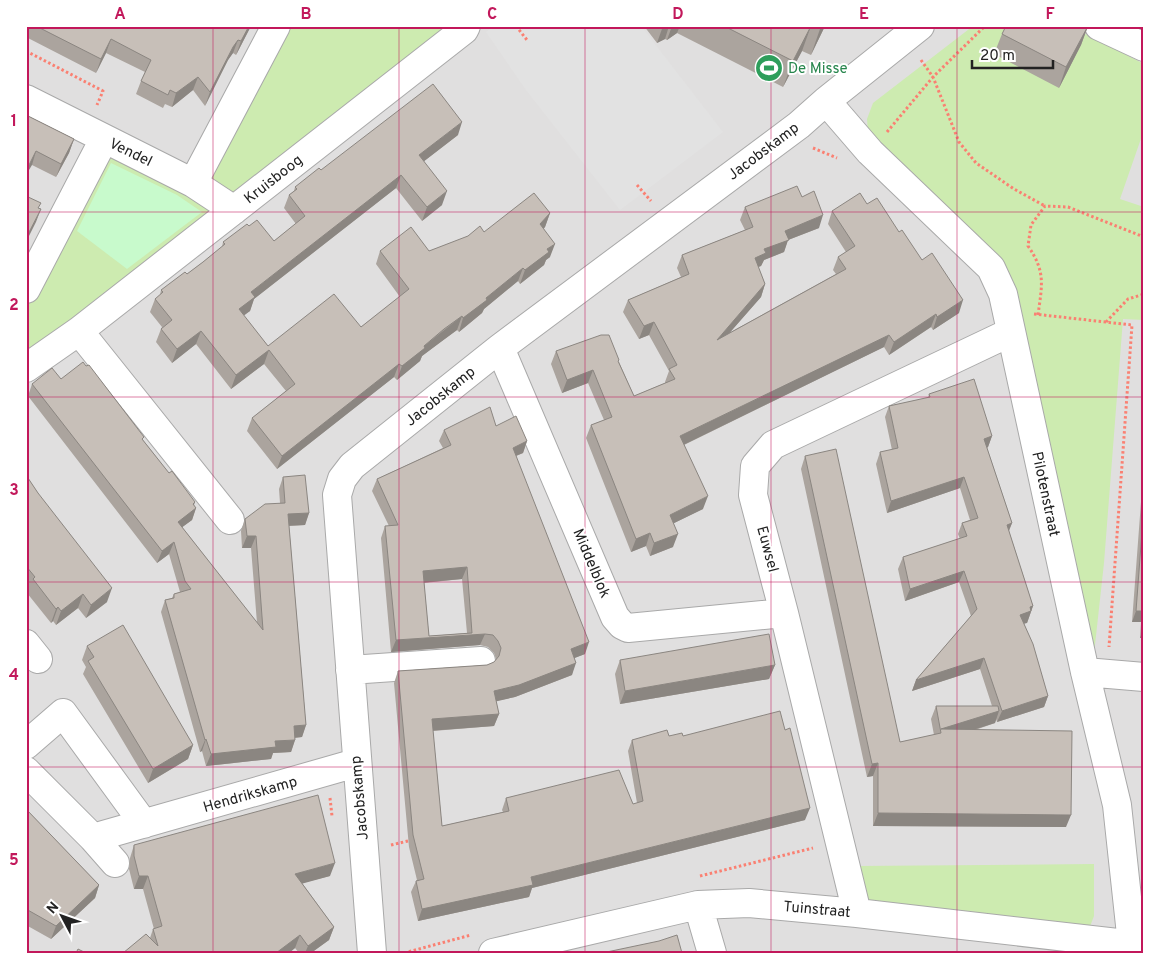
<svg xmlns="http://www.w3.org/2000/svg" width="1170" height="979" font-family="Overpass,sans-serif">
<style>
.residential{fill:#e0dfdf}
.grass{fill:#cdebb0}
.park{fill:#c8facc}
.parking{fill:#e2e2e2}
.lines{fill:none;stroke-linecap:round;stroke-linejoin:round}
.minor-casing{stroke:#a9a9a9;stroke-width:30}
.path{stroke:#fa8072;stroke-width:3;stroke-dasharray:2.5 2.5;stroke-linecap:butt}
.minor{stroke:#fff;stroke-width:28}
.wall{fill:#aba49e;fill-rule:evenodd}
.shaded-wall{fill:#8b8681}
.building{fill:#c7bfb8;stroke:#8b8681;fill-rule:evenodd}
.grid{fill:none;stroke:#c2185b;stroke-width:1;stroke-opacity:0.55}
.labels{text-anchor:middle;stroke-width:4;stroke-linejoin:round;paint-order:stroke}
.leisure-label{font-size:15px;fill:#27864d;stroke:#fff;text-anchor:start}
.street-label{font-size:15px;fill:#222;stroke:#fff}
.neatline{fill:none;stroke:#c2185b;stroke-width:2}
.grid-label{font-size:16px;text-anchor:middle;font-weight:bold;fill:#c2185b}
</style>
<rect width="100%" height="100%" fill="#f2efe9"/>
<path class="residential" d="M26 26H1144V953H26Z"/>
<path class="grass" d="M282 26H461L234 204 199 181Z
M973 26H1070L1144 64V130L1120 199 1144 207V320L1123 319 1104 563 1094 654 994 254 919 179 873 141 868 132 867 119 873 103Z
M106 145 226 210 26 362V299Z
M1094 864V916L1089 929 865 901 855 866Z"/>
<path class="park" d="M111 163 177 195 202 212 127 269 77 231Z"/>
<path class="parking" d="M494 26H641L723 132 620 210 526 90 486 32Z"/>
<g class="lines">
<g class="minor-casing">
<path id="minor" d="M1099 26 1144 47
M26 99 193 183 234 210
M826 101 870 152 991 268 1003 294 1085 672 1117 805 1133 953
M193 183 276 26
M26 289 104 139
M79 331 230 520
M500 348 615 617 622 625 628 628 784 613
M26 368 79 331 464 30 466 26
M26 644 38 659
M350 670 481 661
M1085 672 1144 677
M26 745 63 713 144 824
M26 771 93 838 356 763
M93 838 115 863
M698 905 712 953
M857 913 784 613 753 495 755 466 773 445 1011 332
M372 953 337 495 342 479 352 466 500 348 799 125 826 101 920 26
M493 953 698 905 749 903 857 913 1144 946"/>
</g>
<path class="path" d="M516 26 527 40
M26 51 103 91 97 105
M921 60 933 77 959 142 976 163 1014 189 1045 206
M887 132 933 77 985 26
M813 148 837 158
M637 185 651 201
M1034 314 1132 325 1109 647
M1038 315C1042 285 1046 272 1028 246L1031 225 1045 206 1068 207 1144 237
M1106 322 1128 299 1144 294
M330 798 332 816
M391 845 412 840
M700 876 813 848
M404 953 471 935"/>
<use href="#minor" class="minor"/>
</g>
<path class="wall" d="M26 26H251L236 55 233 53 228 60 205 106 193 90 172 107 165 104 163 108 136 94 141 81 145 72 106 53 96 73 26 37Z
M644 26H825L811 55 802 51 783 87 677 33 667 40 665 39 657 43Z
M1088 26 1081 45 1059 88 994 54 1002 34Z
M26 115 74 139 69 153 56 177 32 165Z
M458 135 424 161 442 205 422 221 396 188 254 299 250 311 243 315 268 346 361 327 400 297 376 264 380 251H429L484 232 550 213 545 227 544 228 550 257 546 260 544 265 520 284 518 281 484 309 482 313 459 332 457 330 439 343 422 356 420 361 397 380 394 377 277 469 247 431 252 418 286 391 264 364 231 389 196 344 172 363 156 342 161 329 162 327 150 312 155 299 160 295 161 290 187 274 203 262 222 247 223 242 249 226 274 241 296 224 284 208 289 195 294 191 295 187 321 170Z
M802 197 819 228 788 240 784 252 764 260 761 266 758 267 765 284 761 297 729 333 836 274 833 270 838 257 846 252 828 224 832 211 867 204 899 232 922 260 959 313 933 330 931 327 889 355 884 347 684 445 703 509 674 523 673 547 650 556 646 546 631 552 586 438 591 425 604 420 588 383 562 393 551 364 556 351 619 362 634 396 665 383V382L669 371 649 335 639 339 623 312 628 300 681 277 677 268 682 255 745 230 740 220 745 207Z
M61 379 143 440 196 508 192 520 182 527 257 623 251 548H242L241 531 245 519 280 503 279 489 283 477 309 513 305 525 289 526 306 725 302 737 295 738V740L291 752 273 753 271 759 206 766 202 751 200 752 161 612 165 600 172 598 174 594 180 592 169 554 157 563 28 396 32 384Z
M929 394 992 436 988 447 987 448 1012 523 1009 531 1033 606 1027 623H1024L1048 696 1044 707 997 722 996 719 995 723 975 730 1066 827 873 826V776L867 777 801 469 805 456 900 742 934 735 931 719 936 706H992L980 669 912 691 916 680 971 616 959 582 905 601 898 569 903 557 960 539 958 534 962 523 970 520 960 488 887 513 876 464 880 452 892 450 885 417 889 406 928 398Z
M1144 401V420H1142Z
M496 426 527 441 523 453 516 456 585 654 574 658 572 675 515 697 496 701 499 714 494 726 433 731 442 826 503 812 502 810 506 798 633 804 637 803 628 751 632 740 683 736 805 820 532 888 529 897 418 921 411 892 416 881 417 880 409 847 394 683 398 671 487 665 494 662 496 659 494 653 488 647 480 645 391 652 381 538 385 526H389L372 491 377 479 443 448 439 441 444 430ZM462 579 467 633 429 636 424 583Z
M1144 462V638H1140L1141 622H1132Z
M26 475 107 602 86 618 78 608 56 625 53 621 51 623 27 593 29 590 26 586Z
M87 646 193 745 188 759 148 783 83 674 86 667 82 660Z
M620 660 775 665 769 679 620 704 615 674Z
M1144 751V794H1141Z
M26 809 99 885 95 898 51 939 26 925Z
M134 845 330 876 302 883 334 927 329 940 311 953H299L295 948 289 953H123L150 938 153 929H154L143 889H134L129 869 130 858Z"/>
<path class="shaded-wall" d="M249 26H251L236 55 241 41Z
M663 26H669L665 39 657 43Z
M672 26H680L677 33 667 40Z
M811 26 802 51 783 87 793 61Z
M821 26H825L811 55 820 29Z
M1088 26 1081 45 1059 88 1066 67Z
M111 39 106 53 96 73 101 59Z
M238 40 233 53 228 60 205 106 210 92 233 47Z
M198 77 193 90 172 107 176 93Z
M462 122 458 135 414 169 419 155Z
M74 139 69 153 56 177 61 164Z
M36 151 32 165 26 175V171Z
M401 175 396 188 254 299 250 311 234 323 239 309 251 292Z
M447 191 442 205 422 221 427 207Z
M41 209 36 222 26 242V238Z
M550 213 545 227 536 238 540 224Z
M823 215 819 228 788 240 784 252 764 260 761 266 750 270 755 258 785 231Z
M555 244 550 257 546 260 544 265 520 284 525 270 547 249Z
M523 268 518 281 484 309 482 313 459 332 463 318 486 298Z
M765 284 761 297 713 352 717 340Z
M963 300 959 313 933 330 937 317Z
M936 314 931 327 889 355 894 342Z
M462 316 457 330 422 356 420 361 397 380 402 366 424 346Z
M654 322 649 335 639 339 644 326Z
M201 331 196 344 172 363 177 349Z
M889 335 884 347 675 449 680 436Z
M269 350 264 364 231 389 236 375Z
M399 364 394 377 277 469 282 456Z
M593 370 588 383 562 393 567 380Z
M992 436 988 447 980 450 984 439Z
M527 441 523 453 508 459 513 448Z
M964 477 960 488 887 513 891 501Z
M708 496 703 509 666 527 670 515Z
M195 502 192 511 196 508 192 520 173 534 178 522Z
M309 513 305 525 283 526 288 514Z
M1012 523 1007 535V525Z
M650 533 646 546 631 552 636 539Z
M678 534 673 547 650 556 654 543Z
M247 536H256L251 548H242Z
M174 542 169 554 157 563 162 551Z
M467 567 462 579 419 583 423 571Z
M964 571 959 582 905 601 910 589Z
M112 588 107 602 86 618 91 605Z
M83 594 78 608 56 625 61 611Z
M1033 606 1027 623 1016 626 1020 615 1030 607Z
M58 607 53 621 51 623 56 609Z
M1136 611H1144V615L1141 622H1132Z
M1144 628V638H1140Z
M485 634 480 645 391 652 396 640Z
M589 642 585 654 567 661 571 649Z
M984 658 980 669 912 691 916 680Z
M576 663 572 675 515 697 489 703 494 691Z
M775 665 769 679 620 704 625 691Z
M1048 696 1044 707 997 722 1002 711Z
M999 711 995 723 938 741 941 733V729Z
M499 714 494 726 428 731 432 719Z
M306 725 302 737 290 738 294 726Z
M206 739 202 751 200 752 205 740Z
M295 740 291 752 273 753 271 759 206 766 211 754 275 741Z
M193 745 188 759 148 783 153 769Z
M878 763 873 776 867 777 872 764Z
M1144 785V794H1141Z
M810 808 805 820 532 888 529 897 418 921 422 909 531 877Z
M878 813 1071 815 1066 827 873 826Z
M335 863 330 876 290 887 295 874Z
M139 876H148L143 889H134Z
M99 885 95 898 51 939 56 926Z
M334 927 329 940 311 953H305L308 946Z
M300 935 295 948 289 953H276Z"/>
<path class="building" d="M36 26H249L241 41 238 40 233 47 210 92 198 77 176 93 170 90 168 95 141 81 151 60 111 39 101 59Z
M724 26H811L793 61Z
M1006 26H1088L1066 67 1002 34Z
M433 84 462 122 419 155 447 191 427 207 401 175 251 292 255 297 239 309 268 346 334 294 361 327 409 289 380 251 411 227 429 251 468 236 480 226 484 232 534 193 550 213 540 224 555 244 547 249 549 252 525 270 523 268 486 298 487 300 463 318 462 316 444 329 424 346 425 348 402 366 399 364 282 456 252 418 295 384 269 350 236 375 201 331 177 349 161 329 172 320 155 299 163 292 161 290 185 272 187 274 203 262 225 244 223 242 247 224 249 226 257 220 274 241 305 216 289 195 297 189 295 187 319 168 321 170Z
M26 115 74 139 61 164 36 151 26 171Z
M797 186 802 197 814 191 823 215 785 231 789 240 764 249 766 253 755 258 765 284 717 340 846 269 838 257 855 246 832 211 860 193 867 204 877 198 899 232 902 230 922 260 932 253 963 300 937 317 936 314 894 342 889 335 680 436 708 496 670 515 678 534 654 543 650 533 636 539 591 425 612 417 593 370 567 380 556 351 601 335H609L619 360 618 361 634 396 675 379 669 369 677 365 654 322 644 326 628 300 689 274 682 255 753 227 745 207Z
M26 196 41 203 38 208 41 209 26 238Z
M83 362 86 366 89 365 144 437 142 439 169 473 172 471 195 502 193 504 196 508 178 522 263 630 256 536H247L245 519 265 504 285 503 283 477 305 475 309 513 288 514 306 725 294 726 295 740 275 741 276 747 211 754 206 739 205 740 165 600 174 598V594L191 589 185 581 174 542 162 551 32 384 52 368 61 379Z
M974 379 992 436 984 439 1012 523 1007 525 1033 606 1030 607 1031 611 1020 615 1033 644 1048 696 1002 711 984 658 916 680 977 609 964 571 910 589 903 557 967 536 962 523 978 518 964 477 891 501 880 452 898 448 889 406 930 397 929 394Z
M490 407 496 426 516 416 527 441 513 448 589 642 571 649 576 663 519 685 494 691 499 714 432 719 442 826 509 811 506 798 619 770 633 804 643 801 632 740 667 730 669 736 682 733 683 736 780 711 785 730 790 728 810 808 531 877 533 885 422 909 416 881 424 879 413 835 398 671 487 665 494 662 499 656 501 648 498 641 493 635 485 634 396 640 385 526 398 525 377 479 451 445 444 430ZM467 567 472 633 429 636 423 571Z
M836 449 900 742 941 733 936 706H998L999 711 941 729 1072 731 1071 815 878 813V763L872 764 805 456Z
M26 475 38 493 112 588 91 605 83 594 61 611 58 607 56 609 33 579 35 577 26 566Z
M1144 505V611H1136Z
M123 625 193 745 153 769 88 661 94 657 87 646Z
M769 634 775 665 625 691 620 660Z
M318 795 335 863 295 874 334 927 308 946 300 935 276 953H123L146 934 158 946 153 929 162 926 148 876H139L134 856V845Z
M26 809 99 885 56 926 26 909Z
M677 935 682 953H602L659 941Z
M78 949 86 953H76Z"/>
<path class="grid" d="M213 26V953M399 26V953M585 26V953M771 26V953M957 26V953M26 212H1144M26 397H1144M26 582H1144M26 767H1144"/>
<defs>
<g id="stadium-disc" transform="scale(1.4375)"><circle r="9.5" fill="#2e9e5b" stroke="#fff"/><path d="M0-5a6.5 5 0 1 0 0 10a6.5 5 0 1 0 0-10ZM-3.5-1.8h7v3.6h-7Z" fill="#fff"/></g>
</defs>
<g fill-rule="evenodd">
<use href="#stadium-disc" x="769" y="68"/>
</g>
<g class="labels">
<g class="leisure-label">
<text x="788" y="73">De Misse</text>
</g>
<g class="street-label">
<text transform="translate(763 151) rotate(-37)" y="5">Jacobskamp</text>
<text transform="translate(131 152) rotate(26)" y="5">Vendel</text>
<text transform="translate(273 179) rotate(-38)" y="5">Kruisboog</text>
<text transform="translate(440 396) rotate(-39)" y="5">Jacobskamp</text>
<text transform="translate(1046 494) rotate(78)" y="5">Pilotenstraat</text>
<text transform="translate(768 549) rotate(75)" y="5">Euwsel</text>
<text transform="translate(592 563) rotate(67)" y="5">Middelblok</text>
<text transform="translate(250 794) rotate(-16)" y="5">Hendrikskamp</text>
<text transform="translate(359 798) rotate(-95)" y="5">Jacobskamp</text>
<text transform="translate(817 909) rotate(5)" y="5">Tuinstraat</text>
</g>
</g>
<rect width="1170" height="979" fill="none" stroke="#ffffff" stroke-width="55"/>
<g transform="translate(62 916) rotate(311)" stroke="#ffffff" stroke-width="4" paint-order="stroke">
<path d="M0-4L9 19L0 12L-9 19Z" fill="#222222"/>
<text y="-8" font-size="14" font-weight="bold" text-anchor="middle" fill="#222222">N</text>
</g>
<path d="M972 60v8h81v-8" fill="none" stroke="#222222" stroke-width="2.5"/>
<text x="980" y="60" font-size="15" fill="#222222" stroke="#ffffff" stroke-width="4" paint-order="stroke">20 m</text>
<rect x="28" y="28" width="1114" height="924" class="neatline"/>
<g class="grid-label">
<text x="120" y="19">A</text>
<text x="306" y="19">B</text>
<text x="492" y="19">C</text>
<text x="678" y="19">D</text>
<text x="864" y="19">E</text>
<text x="1050" y="19">F</text>
<text x="14" y="126">1</text>
<text x="14" y="310">2</text>
<text x="14" y="495">3</text>
<text x="14" y="680">4</text>
<text x="14" y="865">5</text>
</g>
</svg>
